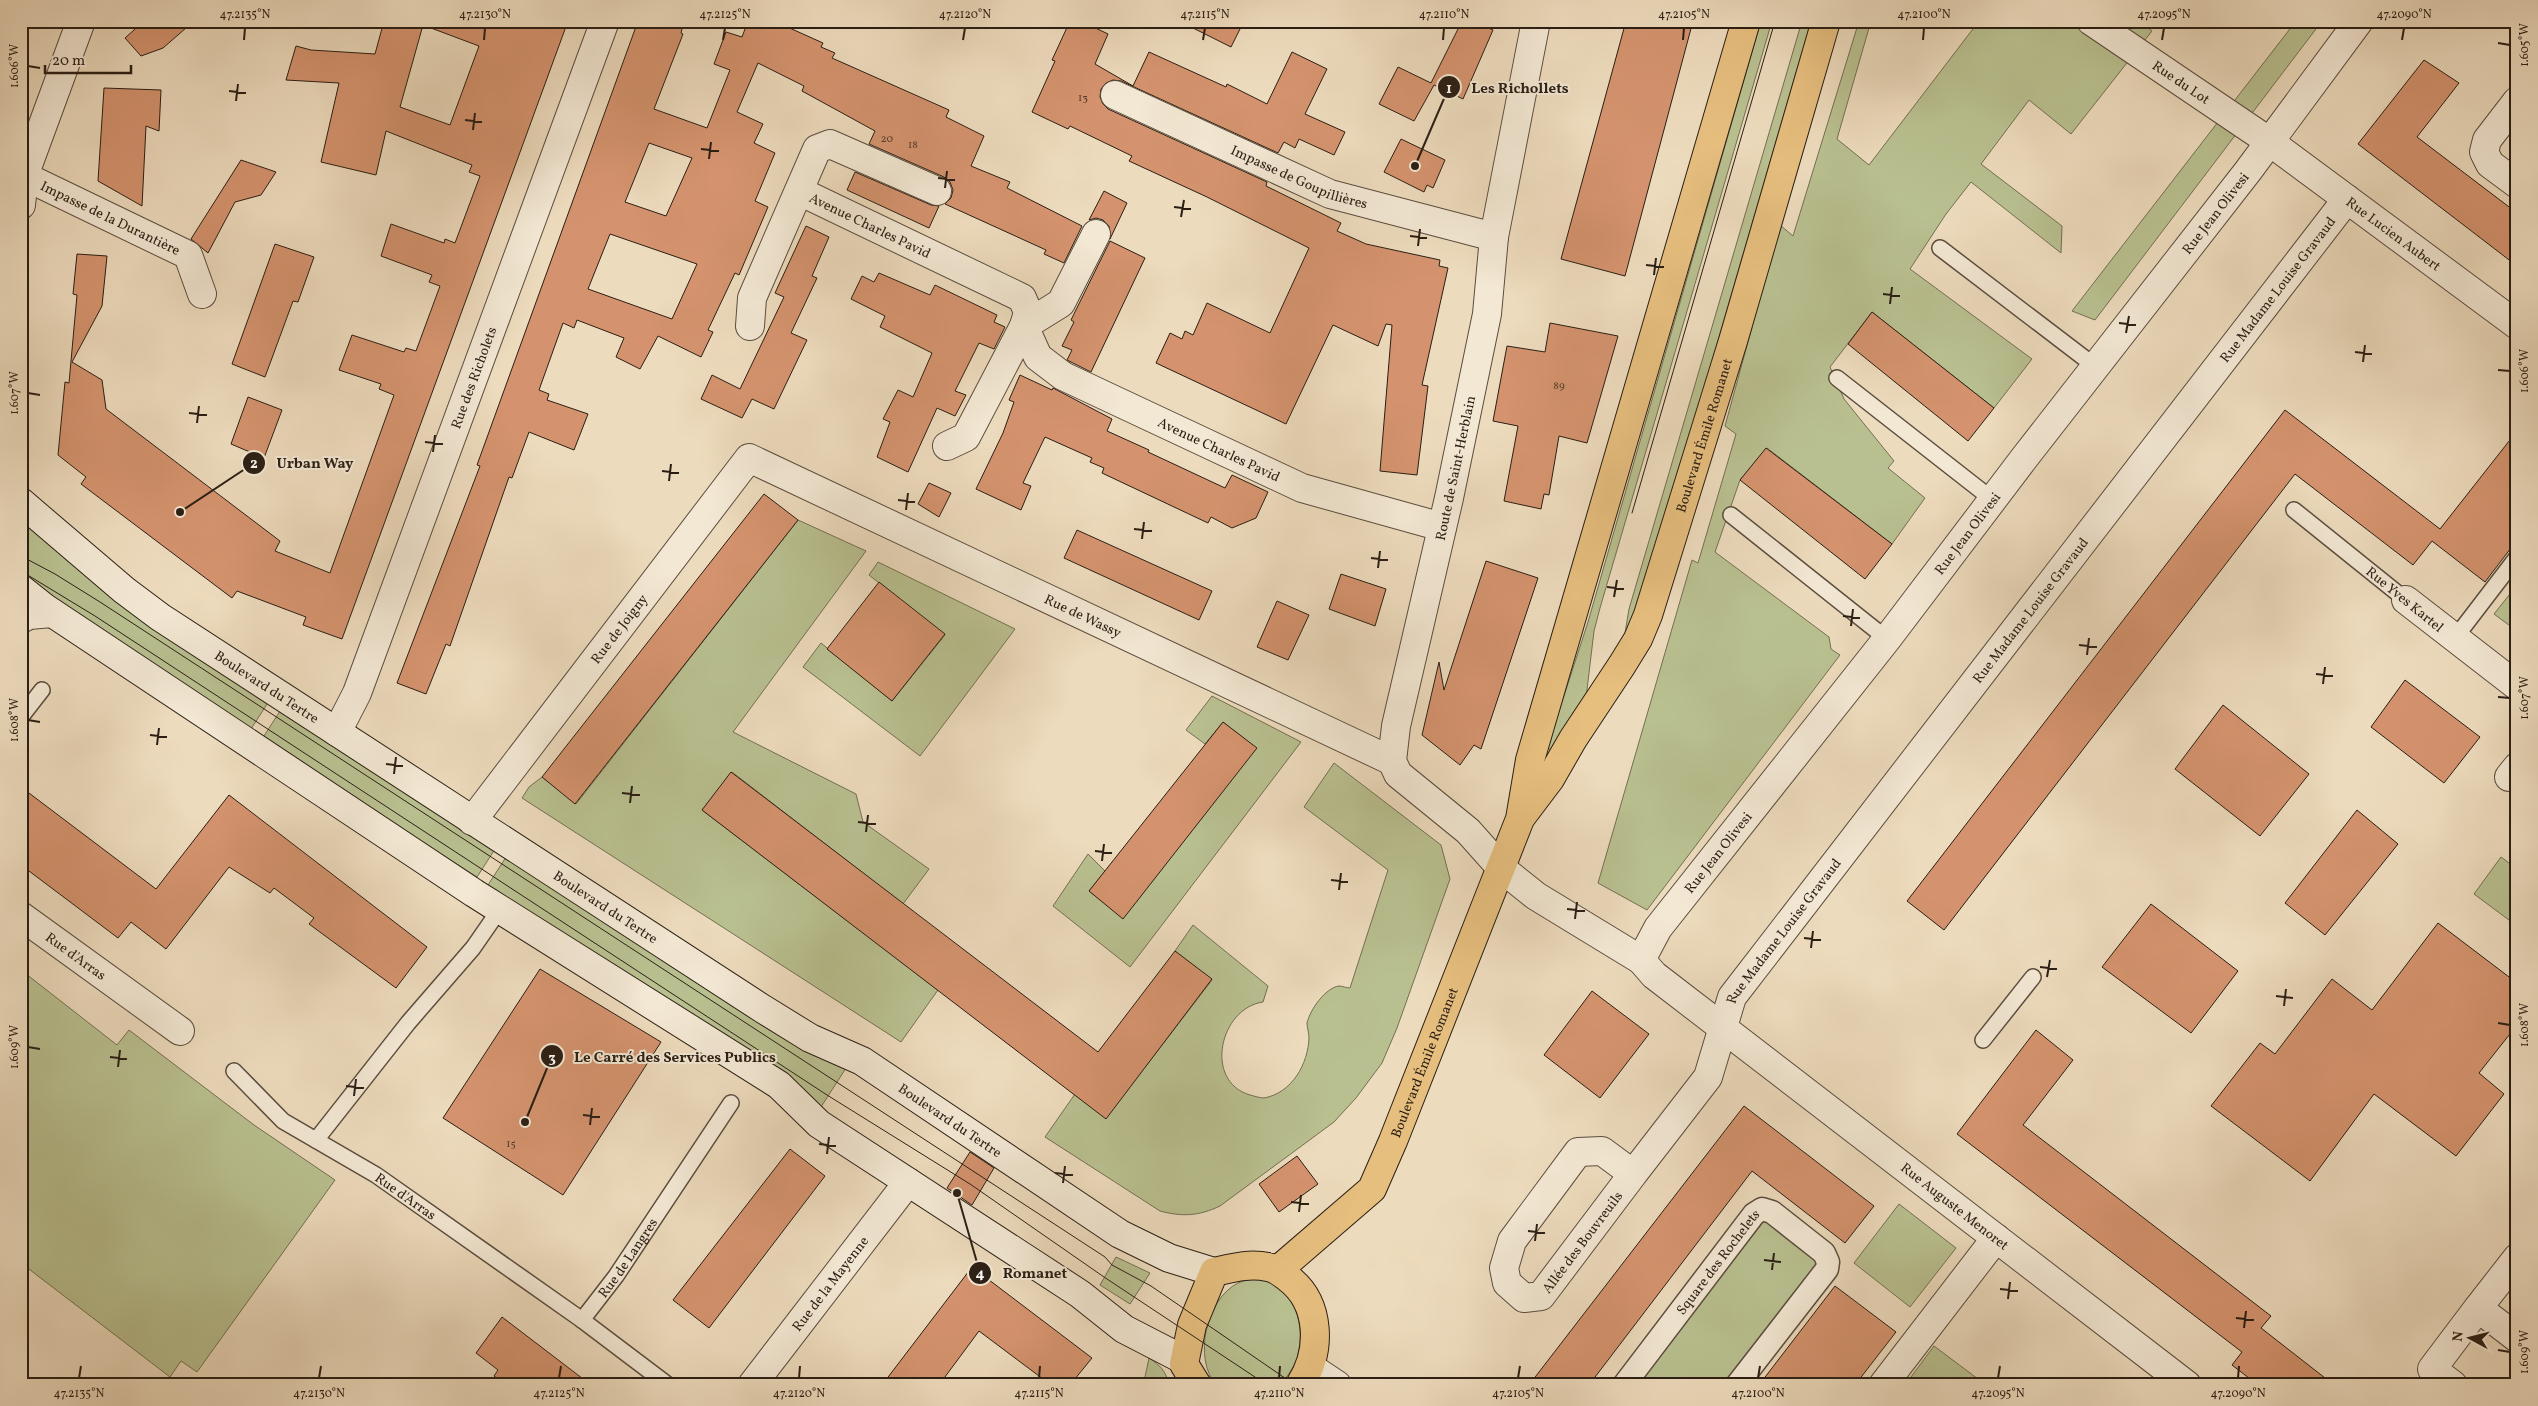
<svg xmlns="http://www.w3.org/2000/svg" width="2538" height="1406" font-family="Vollkorn,serif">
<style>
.green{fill:#b9c090;stroke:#726f52}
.building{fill:#d4936e;stroke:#2a1e14;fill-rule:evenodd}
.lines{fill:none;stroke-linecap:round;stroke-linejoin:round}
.service-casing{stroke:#5b4d3e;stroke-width:18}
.pedestrian-casing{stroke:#5b4d3e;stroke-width:25}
.minor-casing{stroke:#5b4d3e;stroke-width:30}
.tertiary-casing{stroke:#5b4d3e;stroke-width:30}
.secondary-casing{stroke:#2a1e14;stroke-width:30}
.primary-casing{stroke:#2a1e14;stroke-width:30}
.service{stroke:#f3e8d4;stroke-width:15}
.pedestrian{stroke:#f3e8d4;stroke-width:22}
.minor{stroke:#f3e8d4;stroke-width:28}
.tertiary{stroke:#f3e8d4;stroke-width:28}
.secondary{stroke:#f3e8d4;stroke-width:28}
.primary{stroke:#e6be7e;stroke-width:28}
.tram{stroke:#2a1e14;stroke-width:1}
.ticks{fill:none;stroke:#2a1e14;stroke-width:2}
.labels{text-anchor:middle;stroke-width:4;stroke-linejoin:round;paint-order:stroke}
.number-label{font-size:11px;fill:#543b2a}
.street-label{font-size:14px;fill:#2a1e14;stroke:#f3e8d4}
.leader{fill:none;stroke:#2a1e14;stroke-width:2}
.callout-dot{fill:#2a1e14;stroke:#f3e8d4;stroke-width:2}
.mark-label{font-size:15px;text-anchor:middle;font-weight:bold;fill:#fff}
.callout-label{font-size:15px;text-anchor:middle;font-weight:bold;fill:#2a1e14;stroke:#f3e8d4;stroke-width:4;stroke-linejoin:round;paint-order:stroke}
.neatline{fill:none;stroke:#2a1e14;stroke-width:2}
.ticks-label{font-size:12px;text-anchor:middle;fill:#2a1e14}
</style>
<rect width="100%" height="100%" fill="#eddbbd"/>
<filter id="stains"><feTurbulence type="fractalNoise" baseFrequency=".004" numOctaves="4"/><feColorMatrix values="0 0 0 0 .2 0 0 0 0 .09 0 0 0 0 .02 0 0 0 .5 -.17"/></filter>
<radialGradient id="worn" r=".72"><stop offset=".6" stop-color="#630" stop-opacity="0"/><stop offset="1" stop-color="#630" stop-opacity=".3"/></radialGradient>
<path class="green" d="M1761 21H1772L1600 608 1594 631 1586 698 1574 713 1554 751 1547 748 1588 622Z
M1802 21H1811L1647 584 1634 621 1625 633 1629 609Z
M1859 21H1871L1837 139 1869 165 1979 21H2139L2152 31 2071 134 2029 100 1981 164 2062 226 2061 253 1971 182 1946 214 1910 269 2032 359 1994 408 1872 312 1830 367 1844 399 1894 461 1888 468 1925 498 1892 544 1767 448 1740 480 1715 552 1829 637 1831 649 1840 655 1647 910 1598 883 1692 560 1698 563 1736 434 1725 426 1780 225 1793 236Z
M2296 21H2322L2095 320 2072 311Z
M21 515 271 698 251 729 21 582Z
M798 520 866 551 733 732 856 794 863 822 929 869 903 904 732 772 702 810 938 990 901 1042 522 798 529 787 542 777 576 804Z
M878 562 1015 629 920 756 803 667 821 643 892 701 945 635 869 575Z
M2517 585V631L2494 614Z
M1212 696 1301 742 1130 967 1053 906 1088 854 1105 871 1089 891 1123 918 1256 748 1223 722 1205 744 1186 730Z
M282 708 497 846 477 877 262 739Z
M1334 763 1441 845 1450 879 1397 1028 1382 1063 1356 1098 1334 1122 1220 1206C1199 1216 1182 1217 1160 1211L1045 1137 1075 1094 1106 1118 1212 980 1175 951 1193 925 1268 986 1263 1002C1220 1008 1203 1081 1250 1095 1254 1096 1260 1098 1264 1098 1292 1093 1308 1064 1309 1038 1309 1033 1307 1027 1307 1023 1310 1010 1325 988 1339 986 1342 986 1347 988 1350 988L1388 870 1304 807Z
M508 854 848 1065 819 1110 780 1075 488 885Z
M2501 857 2517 869V926L2474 894Z
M21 970 117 1045 129 1030 254 1125 335 1180 197 1372 181 1361 170 1377 21 1263Z
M1899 1204 1956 1248 1910 1307 1854 1263Z
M1765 1220 1820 1263 1725 1385H1636Z
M1116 1257 1150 1273 1130 1304 1100 1285Z
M1260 1278C1294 1286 1307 1326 1297 1358 1294 1368 1286 1377 1281 1385H1216C1193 1358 1206 1299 1238 1283 1245 1280 1252 1279 1260 1278Z
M1934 1346 1986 1385H1905Z
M1149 1358C1160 1365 1166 1371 1169 1385H1146L1145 1377Z"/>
<path class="building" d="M144 21H194L163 48 141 56 125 38Z
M384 21H568L342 639 303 625 306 617 237 591 232 598 81 484 86 477 58 455 65 382 69 383 77 295 73 294 77 254 107 256 102 306 72 362 102 380 106 409 280 541 275 551 330 573 394 395 379 389 381 384 339 370 352 335 404 352 406 348 416 351 440 286 429 282 432 275 381 256 391 224 444 243 445 239 455 243 480 176 469 172 472 165 386 131 376 175 321 162 339 83 286 80 296 46 311 50 375 54ZM423 25 479 46 450 125 400 107Z
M638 21H684L681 33 683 34 654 109 707 128 730 70 714 64 726 32 742 37 748 21H774L823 43 821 47 835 53 832 58 949 110 946 117 984 136 971 166 1010 182 1007 188 1082 226 1064 263 1044 254 1046 250 945 204 951 198 953 190 950 182 944 177 869 144 875 131 802 91 804 86 758 63 737 112 763 124 754 143 775 153 755 201 768 207 739 275 735 273 708 330 713 332 701 357 658 336 640 369 616 357 624 338 577 320 574 328 563 323 539 390 549 394 547 400 588 414 574 450 529 432 512 478 509 477 450 646 446 644 426 694 397 683 480 466 477 465ZM649 143 692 158 666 216 625 202ZM610 234 697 264 672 319 588 289Z
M1070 21H1081L1108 34 1095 64 1133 86 1149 52 1226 87 1227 84 1267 104 1292 52 1327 69 1305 114 1345 132 1334 155 1299 139 1295 148 1284 142 1278 153 1121 81 1113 80 1106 83 1101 89 1100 97 1103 104 1108 109 1267 182 1266 186 1341 223 1337 231 1366 244 1440 260 1439 266 1448 268 1422 385 1428 386 1417 475 1380 471 1392 325 1386 324 1378 346 1333 325 1286 424 1156 363 1170 333 1182 339 1185 331 1193 335 1207 303 1270 333 1309 248 1207 197 1129 161 1132 156 1070 126 1068 129 1032 112 1055 61 1052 60Z
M1179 21H1244L1231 47Z
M1462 21H1473L1493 30 1463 99 1434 85 1414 121 1379 104 1398 67 1431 83Z
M1626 21H1693L1625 276 1561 259Z
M2424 60 2459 83 2417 137 2517 213V266L2358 144Z
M104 88 161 90 159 131 146 126 142 206 98 181Z
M1401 139 1445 160 1433 188 1427 185 1424 192 1384 172Z
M241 160 276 172 261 195 235 202 208 253 191 239Z
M855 172 931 205 939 206 929 228 847 190Z
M1104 191 1127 203 1110 239 1109 226 1103 220 1096 218 1089 220Z
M806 226 829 237 812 276 817 278 791 333 807 340 774 409 752 399 742 418 701 399 712 375 740 389 784 297 775 293Z
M1110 241 1145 258 1091 372 1067 360 1072 350 1062 346 1074 322 1071 320Z
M275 244 314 257 298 302 293 301 265 377 232 364Z
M879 273 930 295 935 285 997 315 994 322 1005 327 994 349 979 343 955 391 966 395 955 416 937 408 908 472 877 457 890 422 883 419 898 390 913 397 932 353 880 327 885 316 851 299 862 276 874 282Z
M1872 312 1994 408 1968 441 1848 344Z
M1550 323 1618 336 1587 443 1559 436 1549 495 1544 494 1541 509 1504 501 1518 426 1493 421 1507 346 1545 352Z
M1020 375 1052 390 1053 388 1112 419 1107 431 1149 450 1148 452 1225 488 1232 475 1268 492 1256 518 1232 528 1211 517 1208 523 1102 473 1104 468 1090 462 1092 458 1045 437 1023 483 1031 486 1021 510 976 489 1003 433 1014 402 1009 400Z
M248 397 282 410 264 458 231 444Z
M2285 410 2440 529 2517 431V540L2485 582 2432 541 2413 565 2295 474 1944 930 1907 901Z
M1766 448 1892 544 1865 579 1740 480Z
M929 483 951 493 939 517 918 504Z
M764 494 798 520 575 804 542 777Z
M1077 530 1212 591 1199 620 1064 558Z
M1486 561 1538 578 1481 749 1474 745 1460 765 1422 735 1439 662 1444 690Z
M1341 574 1386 589 1375 626 1329 609Z
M879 582 945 634 892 701 827 649Z
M1277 601 1309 615 1288 660 1257 647Z
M2405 680 2480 737 2444 783 2371 727Z
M2223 705 2309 774 2260 836 2175 769Z
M1223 722 1257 748 1123 919 1089 891Z
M731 772 1098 1052 1175 951 1212 979 1106 1119 702 810Z
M21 787 156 889 229 795 427 947 396 988 309 924 314 918 274 888 270 893 229 867 166 949 131 922 118 938 21 865Z
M2357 810 2398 844 2325 935 2285 903Z
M2151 904 2238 971 2191 1033 2102 967Z
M2438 923 2517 983V1025L2479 1073 2504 1094 2456 1156 2374 1094 2310 1181 2211 1106 2260 1043 2275 1054 2332 979 2372 1010Z
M540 969 661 1042 563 1195 443 1118Z
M1592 991 1649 1034 1600 1098 1544 1055Z
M2036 1030 2073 1060 2023 1125 2271 1316 2261 1328 2334 1385H2258L2232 1365 2242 1352 1957 1134Z
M1744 1106 1874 1206 1845 1243 1752 1171 1589 1385H1529Z
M790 1149 825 1176 709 1328 673 1300Z
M970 1152 994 1168 972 1205 947 1188Z
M1297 1156 1318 1184 1279 1212 1259 1184Z
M972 1267 1092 1358 1070 1385H1051L979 1331 939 1385H882Z
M1835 1286 1896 1332 1855 1385H1759Z
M502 1317 591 1385H506L494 1376 498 1370 476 1353Z"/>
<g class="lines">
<g class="service-casing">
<g id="service">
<path d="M1940 248 2096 367"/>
<path d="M1837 378 1993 500"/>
<path d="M2294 510 2406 600"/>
<path d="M1731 515 1887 639"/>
<path d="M2455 638 2517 557"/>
<path d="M21 717 42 690"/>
<path d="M1983 1040 2033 977"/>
<path id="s1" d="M234 1071 283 1121 376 1175 582 1320"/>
<path d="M316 1140 408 1023 473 948 500 909"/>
<path id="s2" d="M668 1385 582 1320 616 1276 731 1103"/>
</g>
</g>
<g class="pedestrian-casing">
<g id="pedestrian">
<path id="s3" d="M1624 1385 1754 1214 1762 1209 1772 1212 1824 1253 1828 1262 1827 1269 1737 1385"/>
</g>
</g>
<g class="minor-casing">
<g id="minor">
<path d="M1536 21 1494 237 1487 314 1449 498 1396 726 1392 761 1398 774 1468 831 1501 868 1536 896 1641 960"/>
<path id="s4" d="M2091 21 2270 142 2517 325"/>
<path id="s5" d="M1115 95 1330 194 1494 237"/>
<path d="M2517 101 2487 140 2484 152 2490 164 2517 184"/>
<path id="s6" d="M24 176 188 255 202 294"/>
<path id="s7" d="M799 191 1022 298 1028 312 1024 326 1038 357 1063 376 1302 488 1442 527"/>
<path d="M750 326 752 298 817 149 830 144 937 191"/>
<path d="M947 446 966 437 1024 326 1061 303 1096 234"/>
<path d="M2406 600 2517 686"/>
<path d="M21 619 29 615 52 613"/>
<path id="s8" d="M337 732 357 693 605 21"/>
<path d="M2509 777 2517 767"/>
<path id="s9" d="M472 821 749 458 1392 761"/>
<path id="s10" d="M21 916 180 1031"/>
<path id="s11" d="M1633 1174 1541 1296 1524 1298 1507 1283 1504 1268 1512 1241 1578 1152 1602 1151 1633 1174 1708 1077 1732 997 2347 199"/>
<path d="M2517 1258 2478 1308 2517 1338"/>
<path id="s12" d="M752 1385 908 1182"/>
<path d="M1883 1385 1996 1238"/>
<path id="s13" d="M2187 1385 1654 975 1641 960 1658 928 1887 639 2025 457 2248 171 2359 21"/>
<path d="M2453 1385 2432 1369 2478 1308"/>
</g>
</g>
<g class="tertiary-casing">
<path id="tertiary" d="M21 205 24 176 81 21
M1310 1367 1337 1385"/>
</g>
<g class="secondary-casing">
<g id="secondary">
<path id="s14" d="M21 502 124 590 160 617 763 1009 810 1038 862 1061 1120 1234 1169 1258 1214 1272"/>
<path d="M21 589 45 608 474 893 779 1085 819 1124 1080 1294 1124 1329 1184 1360"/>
</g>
</g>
<g class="primary-casing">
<g id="primary">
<path id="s15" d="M1522 816 1550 779 1573 739 1622 665 1638 639 1648 615 1733 341 1826 21"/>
<path id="s16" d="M1278 1270 1372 1189 1393 1141 1520 819 1530 760 1746 21"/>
<path d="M1197 1385 1184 1364 1192 1325 1214 1272C1232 1268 1249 1263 1268 1267 1276 1268 1281 1273 1288 1278 1321 1303 1322 1351 1300 1385"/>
</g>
</g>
<use href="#service" class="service"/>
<use href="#pedestrian" class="pedestrian"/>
<use href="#minor" class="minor"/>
<use href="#tertiary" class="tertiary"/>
<use href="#secondary" class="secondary"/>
<use href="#primary" class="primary"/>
<path class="tram" d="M1632 513 1775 21
M21 556 55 574 100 602 976 1173 1105 1257 1112 1265 1151 1286 1295 1385
M21 571 95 616 827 1095 970 1184 1104 1277 1267 1385"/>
</g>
<path class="ticks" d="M244 40 245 28M484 40 485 28M723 40 725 28M963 40 965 28M1203 40 1205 28M1443 40 1444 28M1683 40 1684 28M1923 40 1924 28M2162 40 2164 28M2402 40 2404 28M2498 43 2510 45M28 66 40 68M229 91 246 93M236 101 238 84M465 120 482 122M473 130 475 113M701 149 719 151M709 159 711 142M938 178 955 180M945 188 947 171M1174 207 1191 209M1181 217 1184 200M1410 236 1427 238M1418 246 1420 229M1646 265 1664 267M1654 275 1656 258M1883 294 1900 296M1890 304 1892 287M2119 323 2136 325M2126 333 2129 316M2355 352 2372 354M2363 362 2365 345M2498 370 2510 371M28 393 40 395M189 413 207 415M197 423 199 406M425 442 443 444M433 452 435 435M662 471 679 473M669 481 671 464M898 500 915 502M906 510 908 493M1134 529 1152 531M1142 539 1144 522M1371 558 1388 560M1378 568 1380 551M1607 587 1624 589M1614 597 1617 580M1843 616 1860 618M1851 626 1853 609M2079 645 2097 647M2087 655 2089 638M2316 674 2333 676M2323 684 2325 667M2498 697 2510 698M28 720 40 722M150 735 167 737M157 745 159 728M386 764 403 766M394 774 396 757M622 793 640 795M630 803 632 786M858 822 876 824M866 832 868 815M1095 851 1112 853M1102 861 1104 844M1331 880 1348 882M1339 890 1341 873M1567 909 1585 911M1575 919 1577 902M1804 938 1821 940M1811 948 1813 931M2040 967 2057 969M2047 977 2050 960M2276 996 2293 998M2284 1006 2286 989M2498 1023 2510 1025M28 1047 40 1049M110 1057 127 1059M118 1067 120 1050M346 1086 364 1088M354 1096 356 1079M583 1115 600 1117M590 1125 592 1108M819 1144 836 1146M827 1154 829 1137M1055 1173 1073 1175M1063 1183 1065 1166M1291 1202 1309 1204M1299 1212 1301 1195M1528 1231 1545 1233M1535 1241 1537 1224M1764 1260 1781 1262M1772 1270 1774 1253M2000 1289 2018 1291M2008 1299 2010 1282M2236 1318 2254 1320M2244 1328 2246 1311M2498 1350 2510 1352M79 1378 81 1366M319 1378 321 1366M559 1378 561 1366M799 1378 800 1366M1039 1378 1040 1366M1279 1378 1280 1366M1518 1378 1520 1366M1758 1378 1760 1366M1998 1378 2000 1366M2238 1378 2239 1366"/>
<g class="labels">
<g class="number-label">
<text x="1083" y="101">13</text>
<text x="887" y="142">20</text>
<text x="913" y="148">18</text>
<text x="1559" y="389">89</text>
<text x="511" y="1147">15</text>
</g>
<g class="street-label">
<text dy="5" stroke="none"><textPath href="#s4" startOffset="109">Rue du Lot</textPath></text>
<text dy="5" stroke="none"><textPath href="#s5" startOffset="202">Impasse de Goupillières</textPath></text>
<text dy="5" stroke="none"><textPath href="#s13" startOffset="1635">Rue Jean Olivesi</textPath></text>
<text dy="5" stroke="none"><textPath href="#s6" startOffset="96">Impasse de la Durantière</textPath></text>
<text dy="5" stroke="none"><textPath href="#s7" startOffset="79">Avenue Charles Pavid</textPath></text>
<text dy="5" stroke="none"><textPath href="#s4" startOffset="370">Rue Lucien Aubert</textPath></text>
<text dy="5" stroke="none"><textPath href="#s11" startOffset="1509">Rue Madame Louise Gravaud</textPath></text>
<text dy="5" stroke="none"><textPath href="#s8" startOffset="380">Rue des Richolets</textPath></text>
<text dy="5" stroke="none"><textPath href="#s15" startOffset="426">Boulevard Émile Romanet</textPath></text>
<text dy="5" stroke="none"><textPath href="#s7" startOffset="515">Avenue Charles Pavid</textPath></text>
<text transform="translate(1455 468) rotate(-78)" y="5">Route de Saint-Herblain</text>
<text dy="5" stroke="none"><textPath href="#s13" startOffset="1230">Rue Jean Olivesi</textPath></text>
<text transform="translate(2405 599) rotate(39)" y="5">Rue Yves Kartel</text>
<text dy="5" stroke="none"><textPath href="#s11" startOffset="1104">Rue Madame Louise Gravaud</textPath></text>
<text dy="5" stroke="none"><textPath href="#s9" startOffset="826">Rue de Wassy</textPath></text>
<text dy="5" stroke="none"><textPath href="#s9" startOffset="242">Rue de Joigny</textPath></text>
<text dy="5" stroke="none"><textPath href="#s14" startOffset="308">Boulevard du Tertre</textPath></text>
<text dy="5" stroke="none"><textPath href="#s13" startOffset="825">Rue Jean Olivesi</textPath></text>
<text dy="5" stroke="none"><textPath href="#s14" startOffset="712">Boulevard du Tertre</textPath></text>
<text dy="5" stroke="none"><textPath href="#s11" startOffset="699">Rue Madame Louise Gravaud</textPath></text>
<text dy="5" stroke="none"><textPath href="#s10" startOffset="68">Rue d'Arras</textPath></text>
<text dy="5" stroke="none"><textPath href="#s16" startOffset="261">Boulevard Émile Romanet</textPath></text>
<text dy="5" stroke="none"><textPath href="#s14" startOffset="1118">Boulevard du Tertre</textPath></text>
<text dy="5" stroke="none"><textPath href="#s1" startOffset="214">Rue d'Arras</textPath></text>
<text transform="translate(1955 1206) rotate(38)" y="5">Rue Auguste Menoret</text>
<text transform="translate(1582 1242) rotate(-53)" y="5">Allée des Bouvreuils</text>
<text dy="5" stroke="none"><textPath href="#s2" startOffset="185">Rue de Langres</textPath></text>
<text dy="5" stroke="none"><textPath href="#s3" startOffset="155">Square des Rochelets</textPath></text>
<text dy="5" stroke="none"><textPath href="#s12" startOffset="128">Rue de la Mayenne</textPath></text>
</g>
</g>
<path class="leader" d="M1415 166L1449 87M180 512L254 463M525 1122L552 1056M957 1193L980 1273"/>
<g class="callout-dot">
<circle cx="1415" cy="166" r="5"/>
<circle cx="180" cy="512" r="5"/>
<circle cx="525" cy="1122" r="5"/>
<circle cx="957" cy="1193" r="5"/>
<circle cx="1449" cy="87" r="12"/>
<circle cx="254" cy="463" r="12"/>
<circle cx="552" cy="1056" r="12"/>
<circle cx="980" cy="1273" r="12"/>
</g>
<g class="mark-label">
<text x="1449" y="93">1</text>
<text x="254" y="468">2</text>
<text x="552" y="1062">3</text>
<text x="980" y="1278">4</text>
</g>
<g class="callout-label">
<text x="1520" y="93">Les Richollets</text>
<text x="315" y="468">Urban Way</text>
<text x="675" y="1062">Le Carré des Services Publics</text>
<text x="1035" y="1278">Romanet</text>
</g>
<rect width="2538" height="1406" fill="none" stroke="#eddbbd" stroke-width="55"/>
<g transform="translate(2470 1338) rotate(277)" stroke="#f3e8d4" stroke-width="4" paint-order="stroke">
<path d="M0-4L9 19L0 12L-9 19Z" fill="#2a1e14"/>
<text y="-8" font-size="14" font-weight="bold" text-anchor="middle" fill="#2a1e14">N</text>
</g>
<path d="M45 65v8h86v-8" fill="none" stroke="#2a1e14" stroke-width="2.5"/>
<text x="52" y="65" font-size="15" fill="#2a1e14" stroke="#f3e8d4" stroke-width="4" paint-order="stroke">20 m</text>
<rect x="28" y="28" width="2482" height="1350" class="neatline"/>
<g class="ticks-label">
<text x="245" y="18">47.2135°N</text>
<text x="485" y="18">47.2130°N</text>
<text x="725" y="18">47.2125°N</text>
<text x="965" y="18">47.2120°N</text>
<text x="1205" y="18">47.2115°N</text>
<text x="1444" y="18">47.2110°N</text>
<text x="1684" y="18">47.2105°N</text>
<text x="1924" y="18">47.2100°N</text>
<text x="2164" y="18">47.2095°N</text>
<text x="2404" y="18">47.2090°N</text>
<text transform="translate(2524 45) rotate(-90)" y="4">1.605°W</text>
<text transform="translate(14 66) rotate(-90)" y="4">1.606°W</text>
<text transform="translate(2524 371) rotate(-90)" y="4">1.606°W</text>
<text transform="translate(14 393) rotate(-90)" y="4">1.607°W</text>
<text transform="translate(2524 698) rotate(-90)" y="4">1.607°W</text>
<text transform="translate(14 720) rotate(-90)" y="4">1.608°W</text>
<text transform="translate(2524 1025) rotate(-90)" y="4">1.608°W</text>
<text transform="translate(14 1047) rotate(-90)" y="4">1.609°W</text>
<text transform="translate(2524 1352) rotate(-90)" y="4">1.609°W</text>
<text x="79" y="1397">47.2135°N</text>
<text x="319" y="1397">47.2130°N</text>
<text x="559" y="1397">47.2125°N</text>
<text x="799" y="1397">47.2120°N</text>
<text x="1039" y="1397">47.2115°N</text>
<text x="1279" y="1397">47.2110°N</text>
<text x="1518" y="1397">47.2105°N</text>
<text x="1758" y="1397">47.2100°N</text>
<text x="1998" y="1397">47.2095°N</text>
<text x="2238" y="1397">47.2090°N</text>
</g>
<rect width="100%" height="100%" filter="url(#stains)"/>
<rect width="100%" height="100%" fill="url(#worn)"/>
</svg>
